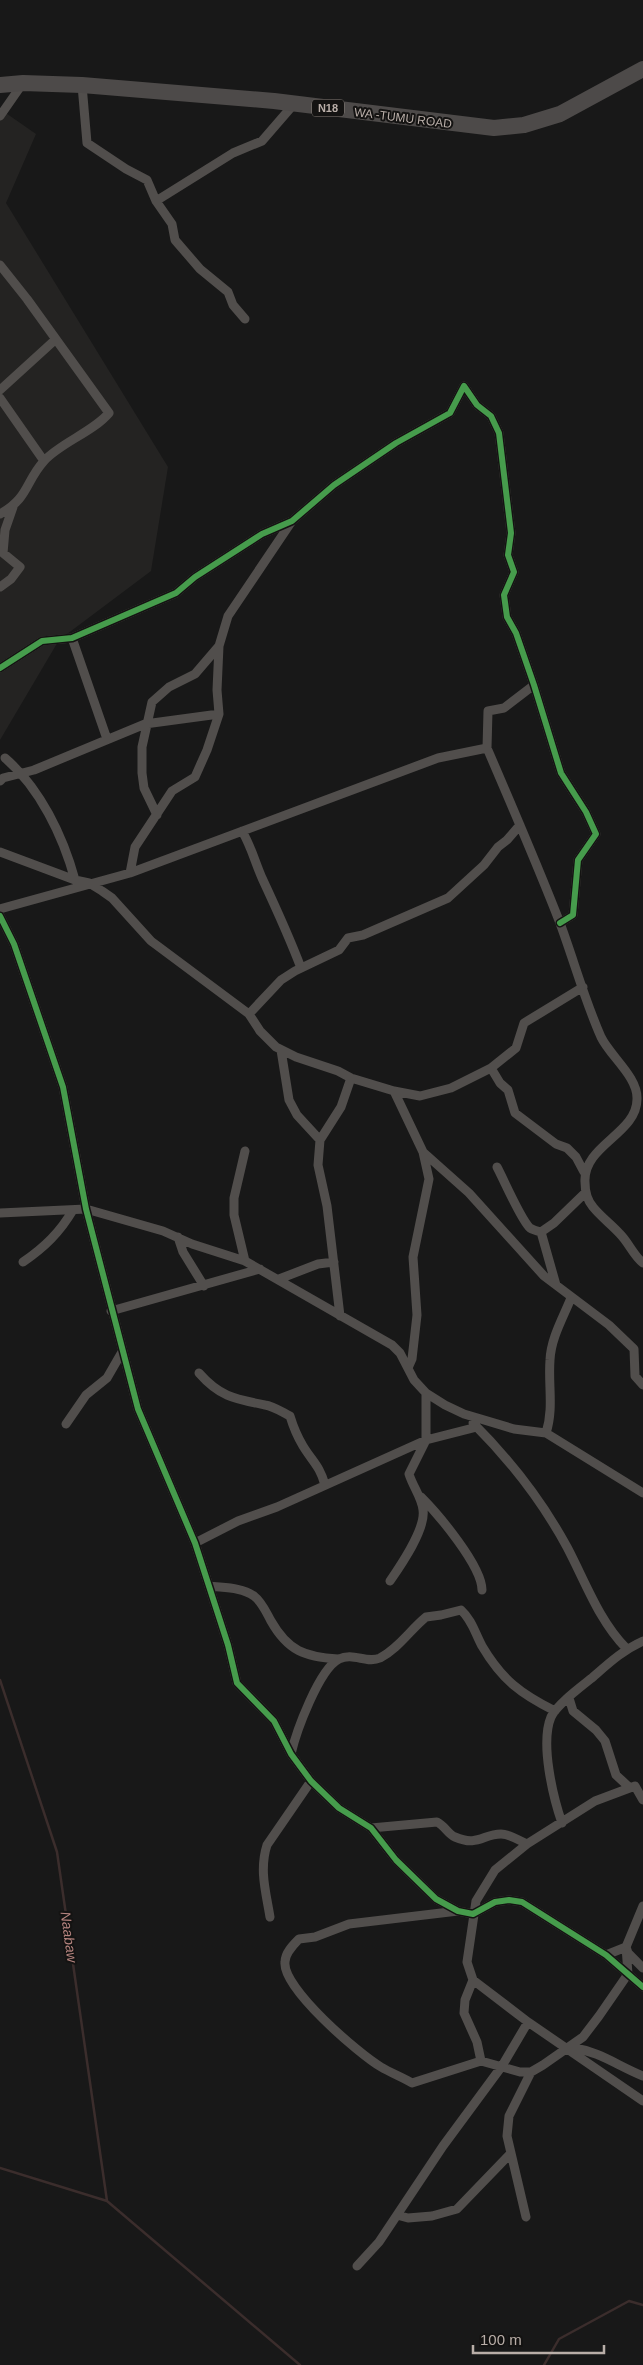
<svg xmlns="http://www.w3.org/2000/svg" width="643" height="2365" font-family="Arial,sans-serif">
<style>
.built{fill:#242322}
.lines{fill:none;stroke-linecap:round;stroke-linejoin:round}
.stream{stroke:#3b2d2c;stroke-width:2.5}
.street{stroke:#514e4c;stroke-width:9}
.highway{stroke:#4d4a49;stroke-width:16}
.cycleway-casing{stroke:#141312;stroke-width:9}
.cycleway{stroke:#469c4c;stroke-width:6}
.labels{text-anchor:middle;stroke-width:4;stroke-linejoin:round;paint-order:stroke}
.shield{fill:#141312;stroke:#88807b;stroke-width:1}
.shield-label{font-size:11px;font-weight:bold;fill:#b9aea8}
.street-label{font-size:12px;fill:#b9aea8;stroke:#141312}
.water-label{font-size:14px;font-style:italic;fill:#b5847f;stroke:#141312}
</style>
<rect width="100%" height="100%" fill="#181818"/>
<path class="built" d="M0 109 36 134 6 203 168 467 151 571 59 640 0 740Z"/>
<g class="lines">
<path class="stream" d="M0 1680 57 1852 107 2201
M0 2168 107 2201 300 2365
M544 2365 559 2339 629 2301 643 2305"/>
<path class="street" d="M82 85 87 143 126 169 147 180 156 201 172 224 175 240 200 269 228 292 233 305 245 319
M0 116 23 83
M156 201 233 153 262 141 294 104
M0 265 27 299 109 413C93 432 60 443 44 461 25 482 29 498 0 514
M0 390 56 339
M0 398 44 461
M0 587 11 579 20 567 3 553 5 530 13 507
M72 638 107 739
M0 668 42 641 72 638 176 593 195 577 262 534 292 521 334 485 396 443 450 413 464 386 477 405 491 416 499 433 511 533 508 555 514 572 504 595 507 617 516 633 534 685 561 773 586 812 596 834 578 860 573 915 560 923
M487 748 488 711 504 708 534 685
M5 758C40 788 63 836 75 880
M0 781 3 778 34 770 145 724 219 714
M157 815 144 788 142 773V747L152 702 169 687 195 674 219 646
M242 831C251 846 255 862 262 878 276 908 289 936 301 968
M0 852 75 880 89 883 102 891 112 898 151 941 249 1014 260 1031 276 1047 296 1057 338 1071 351 1078 394 1091 423 1152 469 1193 544 1276 609 1325 634 1349 635 1376 643 1385
M130 873 135 847 172 791 195 777 207 750 219 714 217 690 219 646 228 616 292 521
M0 909 130 873 438 758 487 748C512 806 537 864 560 923 574 961 585 1001 601 1037 610 1056 638 1077 637 1099 637 1134 583 1145 585 1182 585 1192 587 1200 593 1207 601 1217 611 1224 620 1234 629 1243 633 1255 643 1263
M0 916 14 944 63 1087 86 1209 138 1409 195 1543 228 1645 237 1683 274 1721 291 1754 311 1781 339 1808 371 1828 396 1860 436 1899 458 1911 473 1914 495 1902 509 1900 522 1902 606 1955 643 1987
M249 1014 281 980 295 971 339 950 348 938 363 935 448 898 484 865 498 847 507 840 520 825
M281 1050 289 1100 297 1115 320 1140
M491 1068 500 1083 508 1090 515 1113 556 1144 567 1148 576 1157 584 1172
M394 1091 420 1096 451 1088 491 1068 516 1048 524 1023 583 987
M245 1151 234 1198V1215L245 1261
M497 1167C504 1180 521 1220 530 1228 533 1230 537 1231 541 1232
M0 1213 86 1209 163 1231 192 1244 245 1261 392 1345 400 1353 414 1380 426 1393 445 1405 464 1414 514 1429 546 1433 643 1493
M178 1237 183 1252 204 1286
M23 1262C45 1247 60 1232 73 1210
M279 1279 318 1264 334 1262
M556 1285 541 1232 554 1223 585 1193
M111 1311 260 1269
M340 1316 327 1206 318 1165 320 1140 341 1107 351 1078
M408 1368 412 1359 417 1315 413 1257 429 1179 423 1152
M199 1373C220 1397 235 1399 265 1405 273 1406 282 1412 290 1416 293 1426 297 1436 303 1446 312 1461 320 1466 325 1485
M473 1423C510 1460 542 1501 567 1547 585 1581 599 1621 626 1648
M66 1424 86 1395 107 1378 122 1352
M546 1433C554 1408 548 1385 550 1360 551 1338 563 1318 571 1298
M421 1497C438 1514 482 1566 482 1590
M195 1543 238 1521 277 1507 426 1440 477 1427
M390 1581C401 1565 426 1529 423 1510 422 1498 413 1487 409 1474L426 1440V1393
M209 1586C224 1588 241 1587 254 1596 262 1602 266 1612 271 1621 288 1651 305 1657 338 1659
M569 1698 573 1711 596 1730 605 1741 616 1775 630 1788
M291 1754C296 1732 319 1669 339 1659 353 1652 367 1664 380 1658 399 1648 410 1630 426 1617L441 1615 461 1610C472 1620 475 1633 482 1646 502 1680 521 1694 555 1711
M562 1823C553 1797 540 1743 551 1717 557 1704 582 1686 593 1677 609 1663 623 1650 643 1641
M371 1828 437 1822C445 1826 448 1834 455 1837 478 1847 483 1834 501 1834 510 1834 520 1841 527 1844
M643 1906 626 1947 628 1953 643 1968
M458 1911 349 1924 315 1937 299 1939C293 1945 285 1953 285 1962 282 1988 359 2054 381 2067 391 2073 402 2077 412 2083L481 2061 520 2072H531L543 2065 583 2037 599 2016 628 1974 626 1947 606 1955
M270 1917C266 1892 259 1870 267 1845L311 1781
M473 1980 465 2000 464 2013 477 2042 481 2061
M528 2022 643 2101
M570 2047C601 2052 616 2065 643 2076
M397 2215 408 2218 432 2216 457 2209 511 2153
M526 2217 507 2136 509 2116 531 2072
M357 2266 379 2242 443 2146 502 2066 528 2022 473 1980 467 1962 476 1901 495 1870 527 1844 595 1801 635 1786 643 1800"/>
<path class="highway" d="M0 85 23 83 82 85 274 101 494 128 524 125 560 114 643 69"/>
<g class="cycleway-casing">
<path id="cycleway" d="M0 668 42 641 72 638 176 593 195 577 262 534 292 521 334 485 396 443 450 413 464 386 477 405 491 416 499 433 511 533 508 555 514 572 504 595 507 617 516 633 534 685 561 773 586 812 596 834 578 860 573 915 560 923
M0 916 14 944 63 1087 86 1209 138 1409 195 1543 228 1645 237 1683 274 1721 291 1754 311 1781 339 1808 371 1828 396 1860 436 1899 458 1911 473 1914 495 1902 509 1900 522 1902 606 1955 643 1987"/>
</g>
<use href="#cycleway" class="cycleway"/>
</g>
<g class="labels">
<rect class="shield" x="312" y="99.5" width="32" height="17" rx="4"/>
<g class="shield-label">
<text x="328" y="112">N18</text>
</g>
<g class="street-label">
<text transform="translate(403 118) rotate(7)" y="4">WA -TUMU ROAD</text>
</g>
<g class="water-label">
<text transform="translate(69 1937) rotate(82)" y="5">Naabaw</text>
</g>
</g>
<path d="M473 2345v8h131v-8" fill="none" stroke="#b9aea8" stroke-width="2.5"/>
<text x="480" y="2345" font-size="15" fill="#b9aea8" stroke="#141312" stroke-width="4" paint-order="stroke">100 m</text>
</svg>
